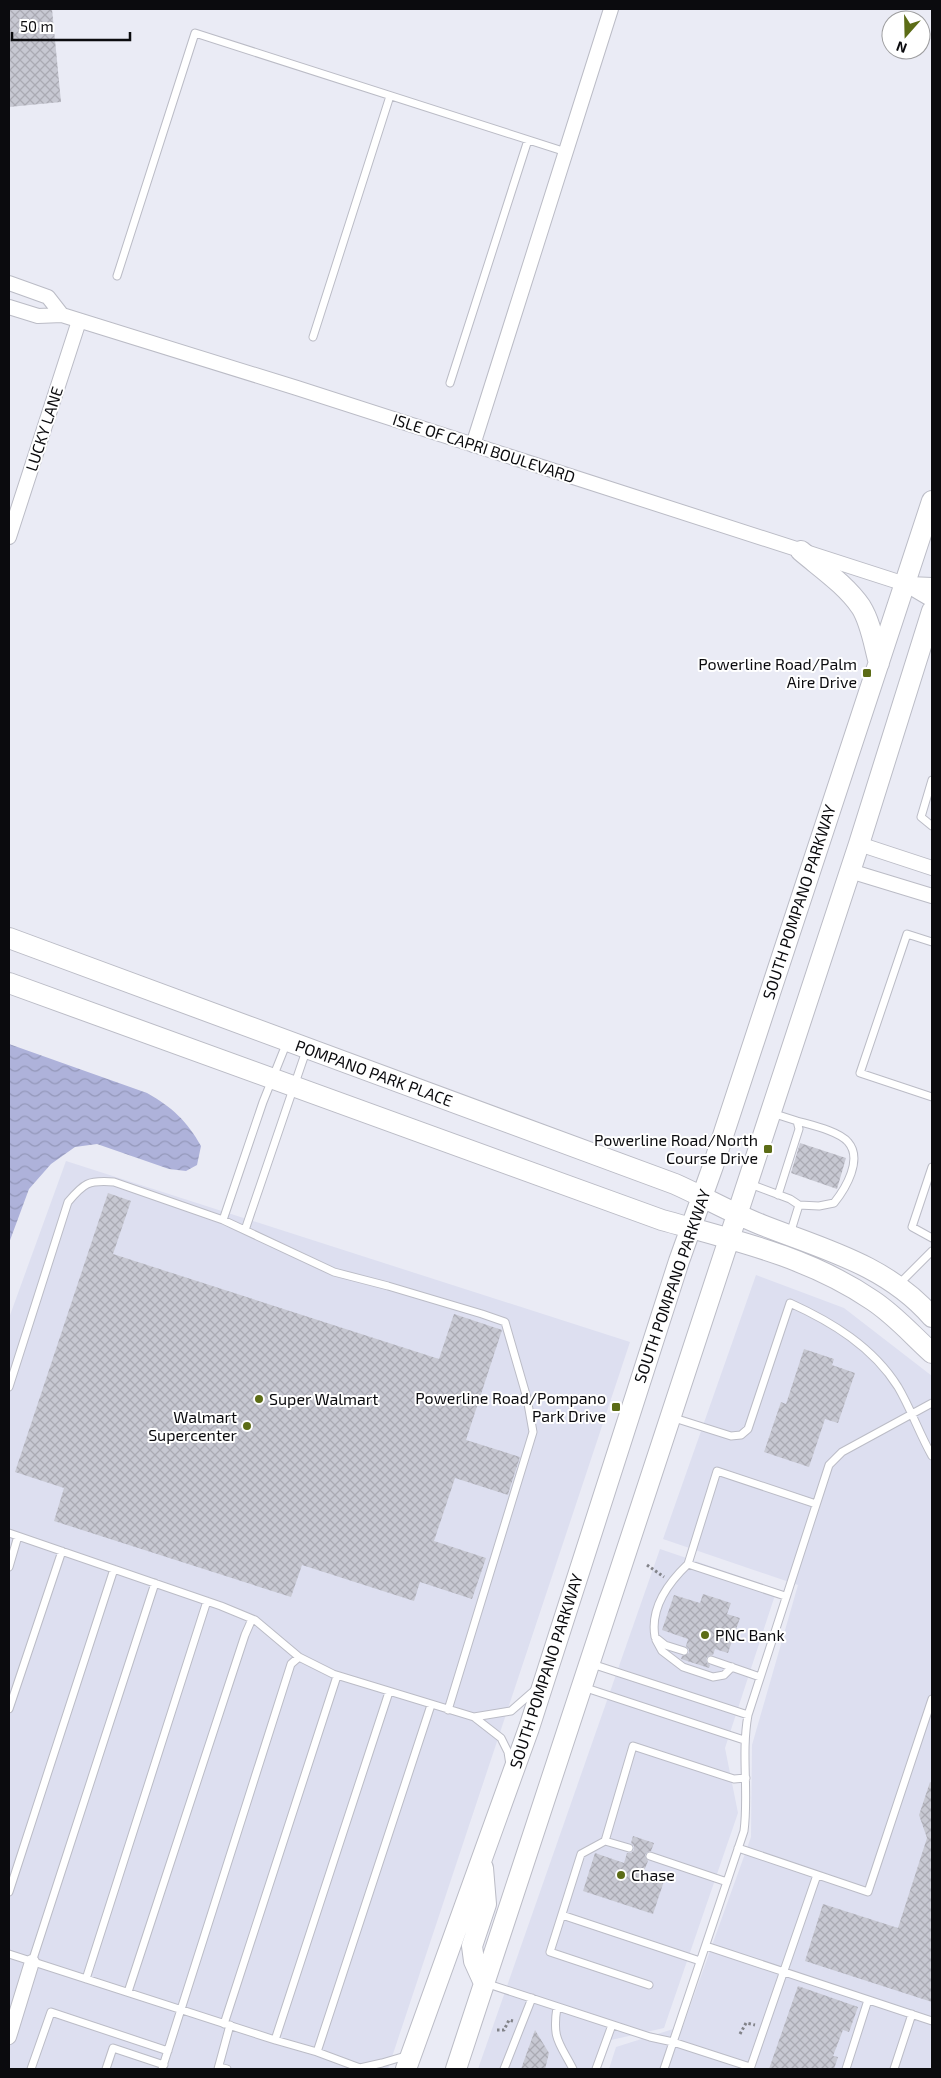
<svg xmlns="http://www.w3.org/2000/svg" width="941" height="2078" font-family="'Exo 2',sans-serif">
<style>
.built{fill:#dddff0}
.water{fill:url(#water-waves)}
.building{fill:url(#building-cross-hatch)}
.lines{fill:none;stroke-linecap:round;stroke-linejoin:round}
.lane-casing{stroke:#bbbcc6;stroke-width:9}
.street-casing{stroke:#bbbcc6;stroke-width:16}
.secondary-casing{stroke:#bbbcc6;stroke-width:22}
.path{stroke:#828389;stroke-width:3;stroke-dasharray:2.5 2.5;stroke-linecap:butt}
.lane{stroke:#fff;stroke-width:7}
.street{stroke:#fff;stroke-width:14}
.secondary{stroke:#fff;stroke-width:20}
.poi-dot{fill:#5c6c16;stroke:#fff;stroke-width:2}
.labels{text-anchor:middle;stroke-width:4;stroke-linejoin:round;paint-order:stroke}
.street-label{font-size:16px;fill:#0b0b0e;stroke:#fff}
.poi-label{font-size:16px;fill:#0b0b0e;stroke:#fff;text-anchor:end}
</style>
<defs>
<pattern id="water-waves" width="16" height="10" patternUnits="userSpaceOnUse" patternTransform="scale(1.25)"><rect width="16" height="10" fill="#aeb2da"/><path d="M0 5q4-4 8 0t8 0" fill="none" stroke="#9498ba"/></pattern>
<pattern id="building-cross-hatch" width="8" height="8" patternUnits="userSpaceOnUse" patternTransform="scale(1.25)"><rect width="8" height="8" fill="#c7c8d2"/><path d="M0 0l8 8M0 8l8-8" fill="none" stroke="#aaaab3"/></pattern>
</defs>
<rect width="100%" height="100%" fill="#eaebf5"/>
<path class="built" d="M66 1161 630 1342 388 2069H9V1318Z
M756 1275 844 1308 932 1376V2069H609L616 2047 683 2026 751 1837 752 1745 798 1585 663 1539Z
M660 1549 777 1589 725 1748 738 1813 664 2028 611 2040 601 2069H478Z"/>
<path class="water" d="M9 1044 147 1093C172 1107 187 1121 201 1146L197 1165 186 1171 169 1169 97 1144 75 1147 51 1164 29 1189 9 1243Z"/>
<path class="building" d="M9 9H52L61 102 9 107Z
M800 1143 846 1158 837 1189 791 1173Z
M108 1193 131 1201 113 1254 439 1359 454 1314 502 1330 466 1440 520 1457 509 1491 508 1495 455 1478 434 1541 486 1558 472 1599 420 1582 414 1601 302 1565 291 1597 54 1521 64 1488 15 1472Z
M804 1349 834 1359 832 1365 855 1373 838 1423 825 1419 809 1467 764 1452 781 1402 786 1404Z
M703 1594 731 1603 727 1614 740 1618 728 1653 715 1649 713 1655 708 1656 706 1659 707 1663 710 1665 709 1668 681 1659 682 1656 689 1653V1649L686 1646 688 1639 662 1630 674 1595 700 1603Z
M930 1782 932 1783V2002L805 1961 823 1904 898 1928 927 1838 919 1815Z
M633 1836 654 1843 651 1851 647 1852 645 1855 648 1861 644 1871 665 1878 653 1914 583 1891 595 1853 624 1863 627 1853H631L634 1850V1846L631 1843Z
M798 1986 858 2007 849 2032 843 2030 833 2056 838 2057 834 2069H769Z
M535 2030 549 2053 545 2069H521Z"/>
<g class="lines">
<g class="lane-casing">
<path id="lane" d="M117 276 195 33 566 152
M313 337 390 96
M450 383 528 140
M932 780 921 817 932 826
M932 942 907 934 860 1073 932 1097
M772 1113 797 1121 799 1129 778 1195
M797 1121C811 1125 839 1131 848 1142 863 1159 846 1188 834 1203L819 1206 799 1205
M932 1167 912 1227 932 1238
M750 1184 790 1199 799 1205 790 1234
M223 1220 263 1102 287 1042
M245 1230 306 1051
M899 1284 932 1251
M9 1387 68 1202C84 1183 88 1180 114 1182L223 1220 334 1272 388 1286 482 1314 505 1322 527 1398 533 1432 448 1710
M671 1417 731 1436 741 1435 748 1429 790 1303C832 1322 873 1347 898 1387 911 1409 919 1433 932 1456
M9 1533 221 1606 255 1620 299 1657 333 1674 474 1717 501 1738 508 1752 510 1765
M9 1567 18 1536
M785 1596 688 1564 717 1471 816 1504
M656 1640 662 1651 683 1667 713 1677 724 1675 732 1667
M684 1651 665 1645 655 1637C650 1609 668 1583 688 1564
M711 1660 760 1677
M592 1664 748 1715
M583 1687 744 1740
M9 1709 62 1551
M474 1717 511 1711 535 1690
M605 1841 581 1854 550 1952 649 1985
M629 1848 605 1841 633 1746 734 1779 746 1778
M738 1848 868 1892 932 1699
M650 1856 727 1882
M9 1892 114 1569
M562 1915 700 1961
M706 1946 932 2021
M9 1954 275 2040 317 2052 360 2068 382 2063 409 2055
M32 1962 155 1583
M86 1979 207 1601
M485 1983 650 2037 673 2042 750 2067
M128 1992 245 1635 252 1619
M557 2007C552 2039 559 2042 573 2069
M224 2024 337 1676
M275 2040 389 1692
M317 2052 431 1705
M219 2067 227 2069
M31 2069 51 2012 168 2051
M106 2069 113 2048 164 2065
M162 2069 291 1664 299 1657
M218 2069 230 2025
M504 2069 532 1998
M596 2069 612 2025
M664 2069 744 1831C749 1793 741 1754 748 1715L829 1465 842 1452 932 1403
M750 2069 817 1875
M846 2069 868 2000
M894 2069 912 2014"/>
</g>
<g class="street-casing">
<path id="street" d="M9 283 48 297 62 315
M9 307 38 316 62 315 297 388 905 584 932 600
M473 445 611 9
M9 537 79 321
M909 584 932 585
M859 844 932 868
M850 871 932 896
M9 2037 32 1962"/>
</g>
<g class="secondary-casing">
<path id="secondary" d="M801 551C821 568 846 585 861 607 871 623 874 645 879 663
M9 938 675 1184C704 1197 732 1213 762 1225 823 1249 887 1265 932 1317
M9 983 662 1220C734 1240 809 1257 872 1300 895 1315 912 1335 932 1353
M483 1868 486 1904 472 1946 474 1961 484 1983
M406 2069 529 1728 679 1261 713 1166 932 501
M456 2069 859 844 932 611"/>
</g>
<path class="path" d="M647 1565 664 1577
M497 2030H504L509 2020 513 2021
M740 2034 746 2023 755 2025"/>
<use href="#lane" class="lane"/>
<use href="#street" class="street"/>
<use href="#secondary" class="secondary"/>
</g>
<g class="poi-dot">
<rect x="862" y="668" width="10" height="10" rx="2.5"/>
<rect x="763" y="1144" width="10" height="10" rx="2.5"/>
<circle cx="259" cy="1399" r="5"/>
<rect x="611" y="1402" width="10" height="10" rx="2.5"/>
<circle cx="247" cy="1426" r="5"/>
<circle cx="705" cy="1635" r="5"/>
<circle cx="621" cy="1875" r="5"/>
</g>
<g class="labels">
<g class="street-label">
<text transform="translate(44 429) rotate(-72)" y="6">LUCKY LANE</text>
<text transform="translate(484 448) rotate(18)" y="6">ISLE OF CAPRI BOULEVARD</text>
<text transform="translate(799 902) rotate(-72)" y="6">SOUTH POMPANO PARKWAY</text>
<text transform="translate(374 1073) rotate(20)" y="6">POMPANO PARK PLACE</text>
<text transform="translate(672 1286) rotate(-71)" y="6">SOUTH POMPANO PARKWAY</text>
<text transform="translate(546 1671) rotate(-72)" y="6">SOUTH POMPANO PARKWAY</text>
</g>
<g class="poi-label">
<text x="857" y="670">Powerline Road/Palm<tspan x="857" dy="18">Aire Drive</tspan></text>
<text x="758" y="1146">Powerline Road/North<tspan x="758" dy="18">Course Drive</tspan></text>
<text x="606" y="1404">Powerline Road/Pompano<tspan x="606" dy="18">Park Drive</tspan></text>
<text x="269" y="1405" text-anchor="start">Super Walmart</text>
<text x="237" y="1423">Walmart<tspan x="237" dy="18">Supercenter</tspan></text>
<text x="715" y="1641" text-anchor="start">PNC Bank</text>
<text x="631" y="1881" text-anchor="start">Chase</text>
</g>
</g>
<rect width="941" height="2078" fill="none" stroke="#0b0b0e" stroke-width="20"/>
<g transform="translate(906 35) rotate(200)"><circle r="24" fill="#ffffff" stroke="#9d9d9f"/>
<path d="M0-4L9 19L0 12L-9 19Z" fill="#5c6c16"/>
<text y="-8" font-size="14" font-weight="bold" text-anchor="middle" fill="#0b0b0e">N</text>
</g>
<path d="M12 32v8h118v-8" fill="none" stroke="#0b0b0e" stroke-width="2.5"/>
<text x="20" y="32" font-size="15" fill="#0b0b0e" stroke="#ffffff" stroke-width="4" paint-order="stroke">50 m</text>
</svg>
